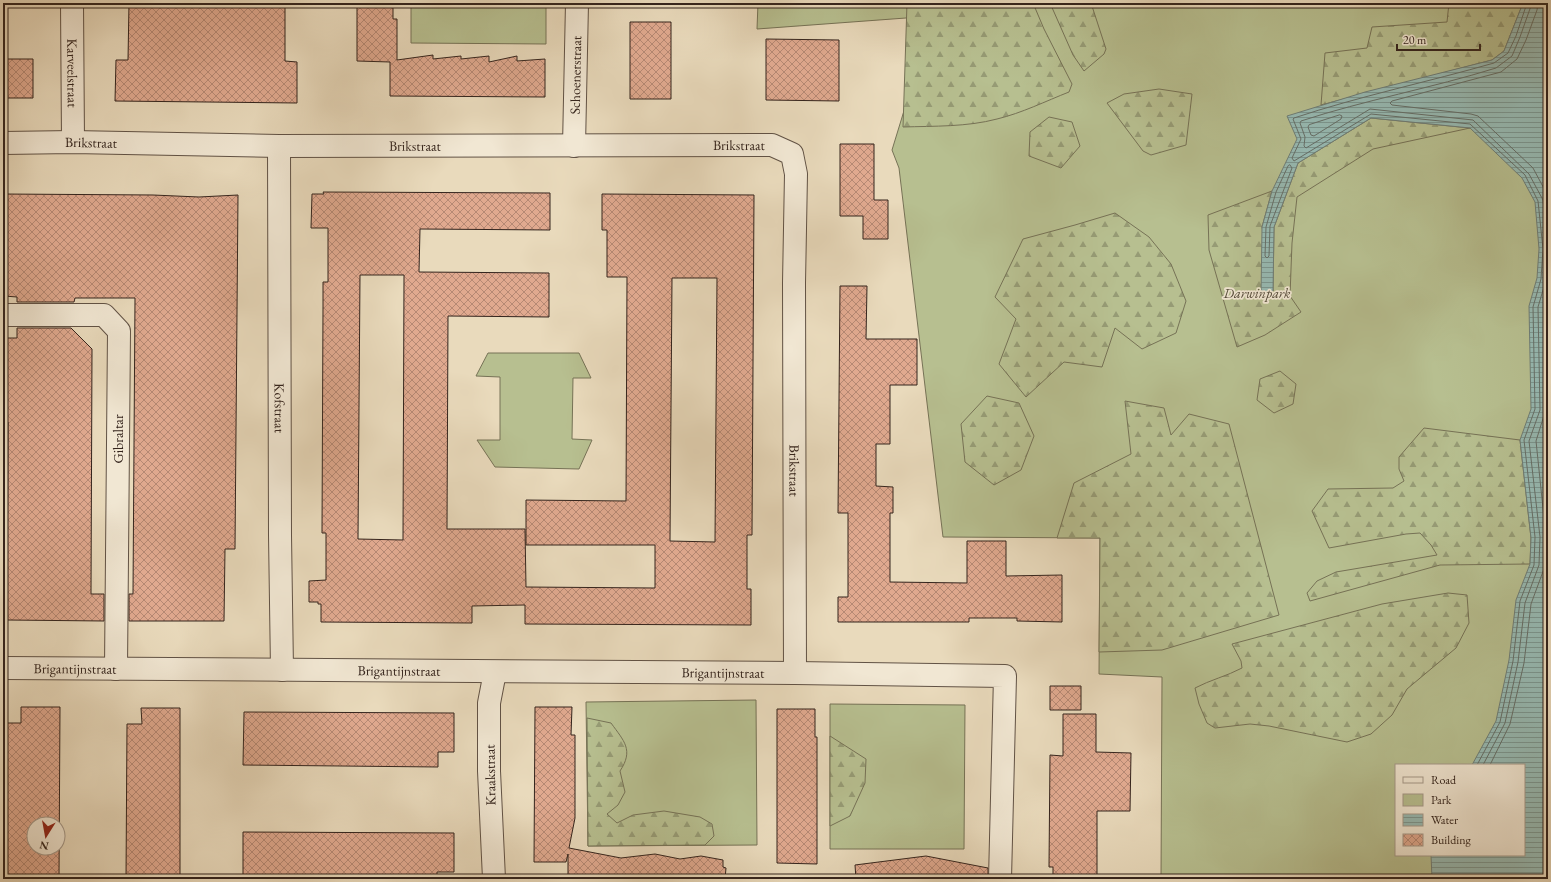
<svg xmlns="http://www.w3.org/2000/svg" width="1551" height="882" font-family="'EB Garamond',serif">
<style>
.green{fill:#b7bf90;stroke:#767256;fill-rule:evenodd}
.forest{fill:url(#forest-firs);stroke:#767256}
.water{fill:url(#water-rules);stroke:#6f7e77}
.lines{fill:none;stroke-linecap:round;stroke-linejoin:round}
.shore{stroke:#666f68;stroke-width:1}
.building{fill:url(#building-cross-hatch);stroke:#34241d;fill-rule:evenodd}
.minor-casing{stroke:#615245;stroke-width:24}
.minor{stroke:#f1e7d3;stroke-width:22}
.labels{text-anchor:middle;stroke-width:3.5;stroke-linejoin:round;paint-order:stroke}
.street-label{font-size:14px;fill:#34241d;stroke:#f1e7d3}
.park-label{font-size:14px;font-style:italic;fill:#554b3a;stroke:#f1e7d3}
</style>
<defs>
<pattern id="forest-firs" width="22" height="20" patternUnits="userSpaceOnUse"><rect width="22" height="20" fill="#b7bf90"/><path d="M5 1l3.5 6h-7zM16 11l3.5 6h-7z" fill="#969b75"/></pattern>
<pattern id="water-rules" width="6" height="5" patternUnits="userSpaceOnUse"><rect width="6" height="5" fill="#97bab3"/><path d="M0 2.5h6" fill="none" stroke="#7c9791"/></pattern>
<pattern id="building-cross-hatch" width="8" height="8" patternUnits="userSpaceOnUse"><rect width="8" height="8" fill="#e0a98f"/><path d="M0 0l8 8M0 8l8-8" fill="none" stroke="#b68974"/></pattern>
</defs>
<rect width="100%" height="100%" fill="#e9dabc"/>
<filter id="stains"><feTurbulence type="fractalNoise" baseFrequency=".005" numOctaves="4"/><feColorMatrix values="0 0 0 0 .2 0 0 0 0 .09 0 0 0 0 .02 0 0 0 .5 -.17"/></filter>
<radialGradient id="worn" r=".72"><stop offset=".6" stop-color="#630" stop-opacity="0"/><stop offset="1" stop-color="#630" stop-opacity=".3"/></radialGradient>
<path class="green" d="M411 3H546V44L411 43Z
M758 3H1548V879H1161L1162 677 1099 674 1100 538 943 537 899 168 892 150 933 16 757 29ZM1396 765H1524V855H1396Z
M488 353H579L591 378H573L572 439 592 440 579 469 495 467 477 440H500V377L476 376Z
M756 700 757 845 588 846 586 702Z
M830 704 965 705 964 849H830Z"/>
<path class="forest" d="M907 3H1033L1044 29 1072 84 1069 92C1046 101 1022 113 997 119 967 127 934 126 903 127Z
M1050 3H1091L1106 49 1104 54 1084 71 1073 55Z
M1449 3H1523L1504 51 1492 60 1321 105 1325 53 1367 48 1372 27 1447 22Z
M1159 89 1192 94 1186 145 1151 155 1143 151 1107 103 1124 94Z
M1049 117 1072 122 1080 146 1061 168 1029 156 1030 132Z
M1371 118 1470 128 1373 149 1297 197 1292 243 1290 296 1301 312 1265 335 1237 347 1209 250 1208 215 1272 191 1262 227 1273 291 1274 227 1298 163Z
M1115 213 1149 237 1171 264 1186 301 1176 333 1142 349 1115 328 1102 367 1064 362 1026 397 999 364 1016 319 995 297 1023 239 1075 225Z
M1280 371 1296 384 1293 404 1274 413 1257 400 1260 379Z
M987 396 1019 403 1034 436 1021 470 994 485 965 462 961 424Z
M1125 401 1164 408 1171 435 1189 414 1229 424 1279 615 1162 650 1099 652 1100 538H1057L1074 483 1131 454Z
M1424 428 1520 440 1531 538 1530 564 1440 565 1310 601 1307 593 1317 581 1336 572 1437 555 1431 545 1420 533 1406 534 1329 548 1312 511 1328 489 1393 488 1404 481 1399 469V457Z
M1448 593 1467 595 1469 623 1456 648 1407 689 1392 715 1371 734 1347 742 1269 726 1250 724 1215 728 1207 723 1199 704 1195 688C1210 680 1227 676 1242 668L1241 661 1232 644 1382 604Z
M587 718 611 723C624 741 634 750 620 771L625 792 618 805 607 814 617 823 633 815 664 811 700 817 712 824 714 836 705 845 588 846Z
M830 736 866 759 865 783 850 816 830 826Z"/>
<path class="water" d="M1523 3H1548V855L1546 879H1432L1431 855H1524V765H1472L1496 721 1509 660 1516 600 1530 564 1531 538 1520 440 1531 409 1529 306 1537 278 1539 249 1535 202 1522 178 1470 128 1371 118 1298 163 1274 227 1273 291 1261 298 1262 227 1272 191 1297 139 1287 116 1365 92 1492 60 1504 51Z"/>
<g class="lines">
<path class="shore" d="M1532 3 1520 37 1512 56 1496 68C1432 88 1365 100 1301 121L1300 123 1305 137 1304 146 1306 148 1370 109 1473 120 1529 174 1543 200 1548 245
M1538 3 1537 10 1526 40 1517 59 1501 72 1392 101 1390 103 1392 105 1471 114 1478 116 1533 168 1548 196
M1340 115 1342 116 1341 119 1314 136 1311 135 1308 127 1309 125Z
M1290 165 1292 168 1270 226 1269 256 1267 258 1265 256 1266 227 1276 192 1288 166Z
M1477 765 1500 722 1513 661 1520 601 1534 565 1535 537 1524 440 1535 409 1533 307 1541 279 1543 249 1538 201 1525 175 1470 124 1371 114 1294 161 1292 158 1301 139 1293 119 1294 118C1360 96 1428 82 1494 63L1508 53 1516 36 1527 3
M1483 765 1505 723 1518 662 1525 603 1539 565 1540 537 1529 441 1540 410 1538 307 1546 280 1548 254
M1490 765 1510 724 1524 663 1531 604 1545 566 1546 537 1536 441 1546 409 1544 308 1548 295"/>
</g>
<path class="building" d="M129 3H285V61L297 62V103L115 101 116 60H128Z
M357 3H393V19H397V60L433 55V59L461 56V59L489 56V62L517 56V61L545 59V97L390 96V62L357 61Z
M630 22H671V99H630Z
M766 39 839 40V101L766 100Z
M3 59H33V98H3Z
M840 144H874V200H888V239H863V216H840Z
M323 192 550 193V230L420 229 419 272 549 273V317L448 316 447 529H525L526 587 655 588V545H526V500L626 501 627 277H607V230H602V194L754 195 752 535H747V589H751V625L525 624V605L472 606V623L321 622V604H318V602H309V581L326 580V533H322L323 306V282H328V228H311L312 194H324ZM360 275H404L403 540 358 539ZM672 278H717L715 542 670 541Z
M3 194 153 195 199 197 238 195 235 549H225L224 621H129V594H133L135 298H75L74 302H17V297L4 296 5 232H3Z
M840 286H867L866 339H917V385H890V444H876V486L893 487V513H890V582L967 583V541H1006V576L1062 575V622L1017 621V618H969V622H838V597H848V513H838Z
M17 328H71L92 349 91 594H104V621L7 620 8 422H3V338H17Z
M1050 686H1081V710H1050Z
M21 707H60L59 879H6L7 723H21ZM34 824H58V848H34Z
M535 707H572L571 735H575V818L569 848 621 858 655 854 680 859 701 856 723 860V867L726 868 725 879H568V854L566 862H534Z
M141 708H180V879H126L127 724H142Z
M777 709H815V737H817V864L777 863Z
M244 712 454 713V752H438V767L243 765Z
M1063 714H1096V752L1131 753 1130 811H1097V879H1053V867H1049L1050 755 1063 756Z
M243 832 454 833V872H437V879H243Z
M926 856 988 868V879H856L855 865Z"/>
<g class="lines">
<g class="minor-casing">
<g id="minor">
<path id="s1" d="M72 3 73 142"/>
<path id="s2" d="M3 143 73 142 279 146 772 145 792 154 796 174 794 283 795 673"/>
<path id="s3" d="M279 146 280 535 282 670"/>
<path id="s4" d="M574 146 577 3"/>
<path d="M3 315H104L119 331 116 669"/>
<path id="s5" d="M3 668 795 673 1005 676 1000 879"/>
<path d="M494 879 489 771V703L495 672"/>
</g>
</g>
<use href="#minor" class="minor"/>
</g>
<g class="labels">
<g class="street-label">
<text dy="5" stroke="none"><textPath href="#s1" startOffset="70">Karveelstraat</textPath></text>
<text dy="5" stroke="none"><textPath href="#s4" startOffset="71">Schoenerstraat</textPath></text>
<text dy="5" stroke="none"><textPath href="#s2" startOffset="88">Brikstraat</textPath></text>
<text dy="5" stroke="none"><textPath href="#s2" startOffset="412">Brikstraat</textPath></text>
<text dy="5" stroke="none"><textPath href="#s2" startOffset="736">Brikstraat</textPath></text>
<text dy="5" stroke="none"><textPath href="#s3" startOffset="262">Kofstraat</textPath></text>
<text transform="translate(118 439) rotate(-90)" y="5">Gibraltar</text>
<text dy="5" stroke="none"><textPath href="#s2" startOffset="1108">Brikstraat</textPath></text>
<text dy="5" stroke="none"><textPath href="#s5" startOffset="72">Brigantijnstraat</textPath></text>
<text dy="5" stroke="none"><textPath href="#s5" startOffset="396">Brigantijnstraat</textPath></text>
<text dy="5" stroke="none"><textPath href="#s5" startOffset="720">Brigantijnstraat</textPath></text>
<text transform="translate(490 775) rotate(-91)" y="5">Kraakstraat</text>
</g>
<g class="park-label">
<text x="1257" y="298">Darwinpark</text>
</g>
</g>
<rect width="1551" height="882" fill="none" stroke="#e9dabc" stroke-width="16"/>
<rect x="4" y="4" width="1543" height="874" fill="none" stroke="#34241d" stroke-width="2"/>
<rect x="8" y="8" width="1535" height="866" fill="none" stroke="#34241d"/>
<rect x="1395" y="764" width="130" height="92" fill="#f1e7d3" stroke="#a5998a"/>
<rect x="1403" y="777" width="20" height="6" fill="#f1e7d3" stroke="#a5998a"/>
<text x="1431" y="784" font-size="12" fill="#34241d">Road</text>
<rect x="1403" y="794" width="20" height="12" fill="#b7bf90" stroke="#a5998a"/>
<text x="1431" y="804" font-size="12" fill="#34241d">Park</text>
<rect x="1403" y="814" width="20" height="12" fill="url(#water-rules)" stroke="#a5998a"/>
<text x="1431" y="824" font-size="12" fill="#34241d">Water</text>
<rect x="1403" y="834" width="20" height="12" fill="url(#building-cross-hatch)" stroke="#a5998a"/>
<text x="1431" y="844" font-size="12" fill="#34241d">Building</text>
<g transform="translate(46 836) rotate(191)"><circle r="19" fill="#f1e7d3" stroke="#a5998a"/>
<path d="M0-3L7 15L0 10L-7 15Z" fill="#8f2418"/>
<text y="-6" font-size="11" font-weight="bold" text-anchor="middle" fill="#34241d">N</text>
</g>
<path d="M1397 44v6h83v-6" fill="none" stroke="#34241d" stroke-width="2"/>
<text x="1403" y="44" font-size="12" fill="#34241d" stroke="#f1e7d3" stroke-width="3" paint-order="stroke">20 m</text>
<rect width="100%" height="100%" filter="url(#stains)"/>
<rect width="100%" height="100%" fill="url(#worn)"/>
</svg>
